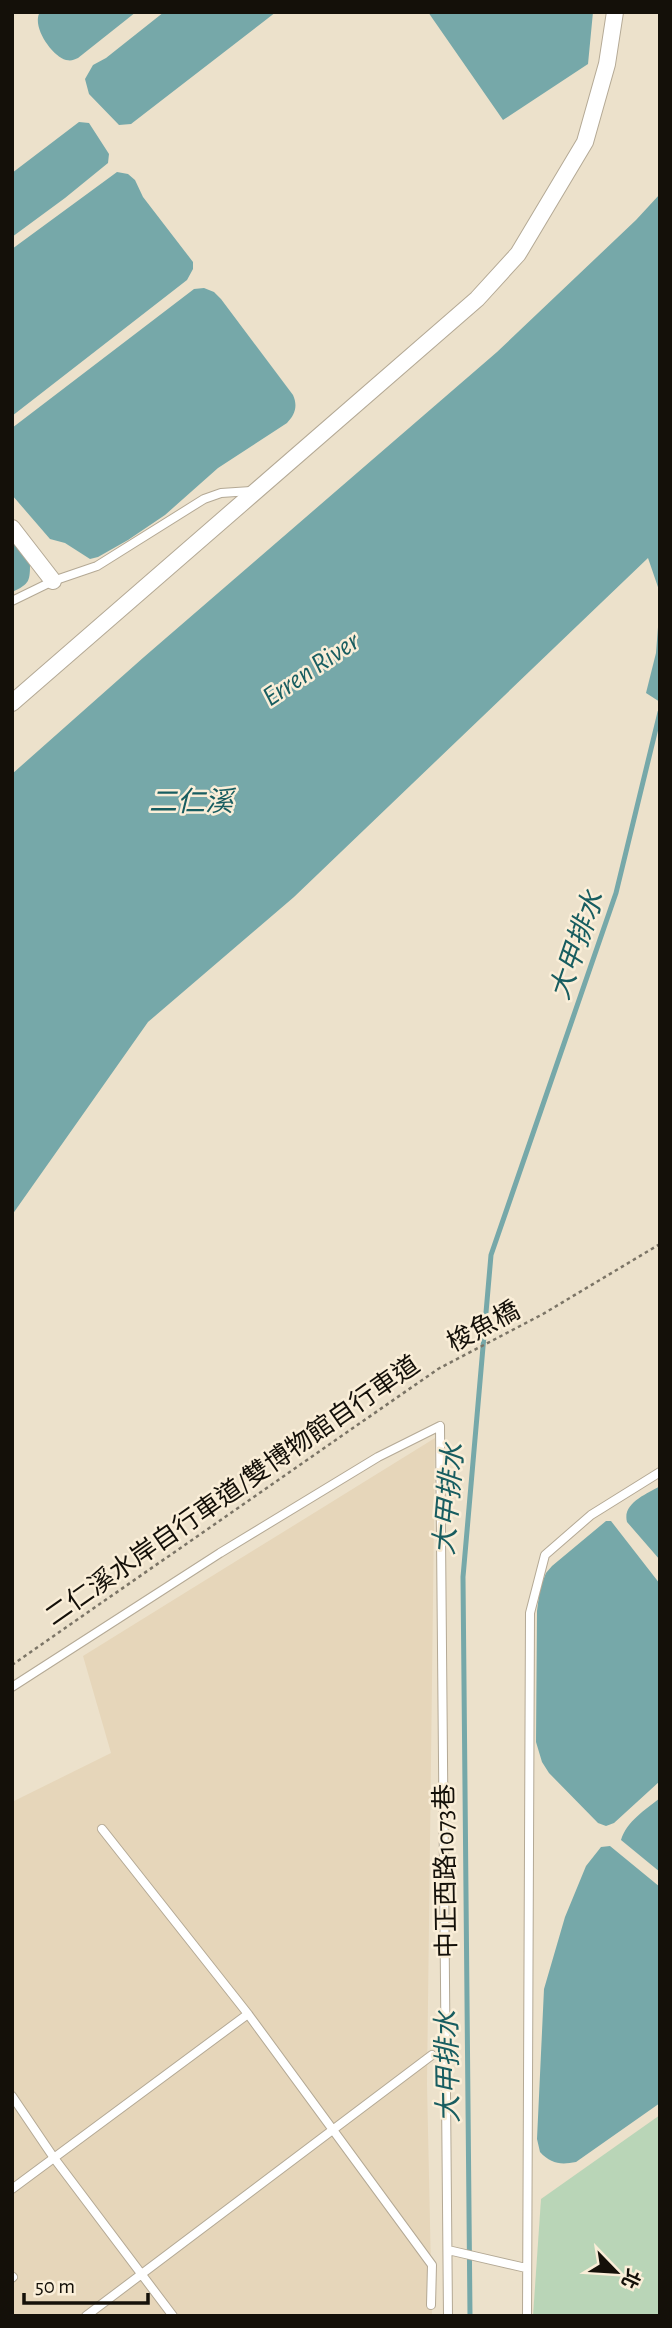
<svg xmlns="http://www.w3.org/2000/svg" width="672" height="2328" font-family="'Alegreya Sans','Noto Sans TC',sans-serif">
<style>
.built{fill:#e6d6ba}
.green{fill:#b9d5b7}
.water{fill:#76a8a9}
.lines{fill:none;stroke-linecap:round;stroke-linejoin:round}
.stream{stroke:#76a8a9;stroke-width:5}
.lane-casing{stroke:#b4a995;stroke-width:10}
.street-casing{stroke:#b4a995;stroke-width:18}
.path{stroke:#7b7466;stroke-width:2.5;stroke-dasharray:3.5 3.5;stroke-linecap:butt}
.lane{stroke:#fff;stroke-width:8}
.street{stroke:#fff;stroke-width:16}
.labels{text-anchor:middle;stroke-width:5;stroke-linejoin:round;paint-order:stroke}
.street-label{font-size:26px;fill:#141009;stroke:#faeed8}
.water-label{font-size:28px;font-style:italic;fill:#185d60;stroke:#faeed8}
</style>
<rect width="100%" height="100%" fill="#ece1cb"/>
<path class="built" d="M435 1438 427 2084 432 2316H12V1802L111 1753 83 1656Z"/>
<path class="green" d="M660 2115V2316H533L541 2199Z"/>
<path class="water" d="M40 12H136L78 58C73 60 72 61 66 60 52 56 31 26 40 12Z
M164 12H276L131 124 119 125 89 94 85 79 93 65 106 58Z
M428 12H593L588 64 503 120Z
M79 122 89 123 109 154 108 163 65 198 12 237V173Z
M117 172 128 174 135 180 143 197 193 262V269L187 280 12 416V249Z
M660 194V593L648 558 294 897 148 1022 12 1215V774L144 657 497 352 636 220Z
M204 288 214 292 221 299 293 395C298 406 295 415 287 423L218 468 165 515 128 540 98 557 90 559 65 543 50 539 12 495V428L194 289Z
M12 539 30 562C30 581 30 584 12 592Z
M660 601V702L646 693 656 653Z
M660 1486V1560L627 1522C622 1503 647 1494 660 1486Z
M606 1521H611L660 1584V1781L614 1823 606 1826 598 1823 549 1773 542 1762 536 1742 537 1611 540 1588 546 1573 552 1566Z
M660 1798V1872L621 1840C627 1821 645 1810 660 1798Z
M610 1846 660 1887V2103L576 2162C561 2165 551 2164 540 2152L537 2139 544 1989 565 1917 586 1866 601 1847Z"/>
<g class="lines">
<path class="stream" d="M470 2316 463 1577 491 1255 616 893 660 712"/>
<g class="lane-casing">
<path id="lane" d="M12 601 53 581 97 566 204 499 221 493 251 491
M12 1687 220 1553 378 1457 440 1426 448 2316
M102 1829 248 2014 432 2265 431 2305
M12 2096 54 2158 173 2316
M12 2189 248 2014
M448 2250 526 2268
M12 2278 13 2277
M86 2316 432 2055
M527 2316 530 1613 545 1555 591 1515 660 1472"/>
</g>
<g class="street-casing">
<path id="street" d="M12 528 53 581
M12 703 477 299 518 254 585 142 607 64 615 12"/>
</g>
<path class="path" d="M12 1665 438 1369 543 1314 660 1244"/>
<use href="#lane" class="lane"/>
<use href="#street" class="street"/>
</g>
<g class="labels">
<g class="street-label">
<text transform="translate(483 1326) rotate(-28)" y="9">梭魚橋</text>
<text transform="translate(232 1490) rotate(-35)" y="9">二仁溪水岸自行車道/雙博物館自行車道</text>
<text transform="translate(445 1871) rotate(-91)" y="9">中正西路1073巷</text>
</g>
<g class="water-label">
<text transform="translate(310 668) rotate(-34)" y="10">Erren River</text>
<text x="191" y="811">二仁溪</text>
<text transform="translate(576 945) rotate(-71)" y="10">大甲排水</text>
<text transform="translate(448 1499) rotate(-85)" y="10">大甲排水</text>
<text transform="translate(447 2067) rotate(-91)" y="10">大甲排水</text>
</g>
</g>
<rect width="672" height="2328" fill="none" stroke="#141009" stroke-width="28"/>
<g transform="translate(616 2272) rotate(115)" stroke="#faeed8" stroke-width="5" paint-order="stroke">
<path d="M0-5L12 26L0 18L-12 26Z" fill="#141009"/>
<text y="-10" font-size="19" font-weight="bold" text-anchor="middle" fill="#141009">北</text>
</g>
<path d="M24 2293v10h124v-10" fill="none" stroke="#141009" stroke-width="3.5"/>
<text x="35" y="2293" font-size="21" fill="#141009" stroke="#faeed8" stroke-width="5" paint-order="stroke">50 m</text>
</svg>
